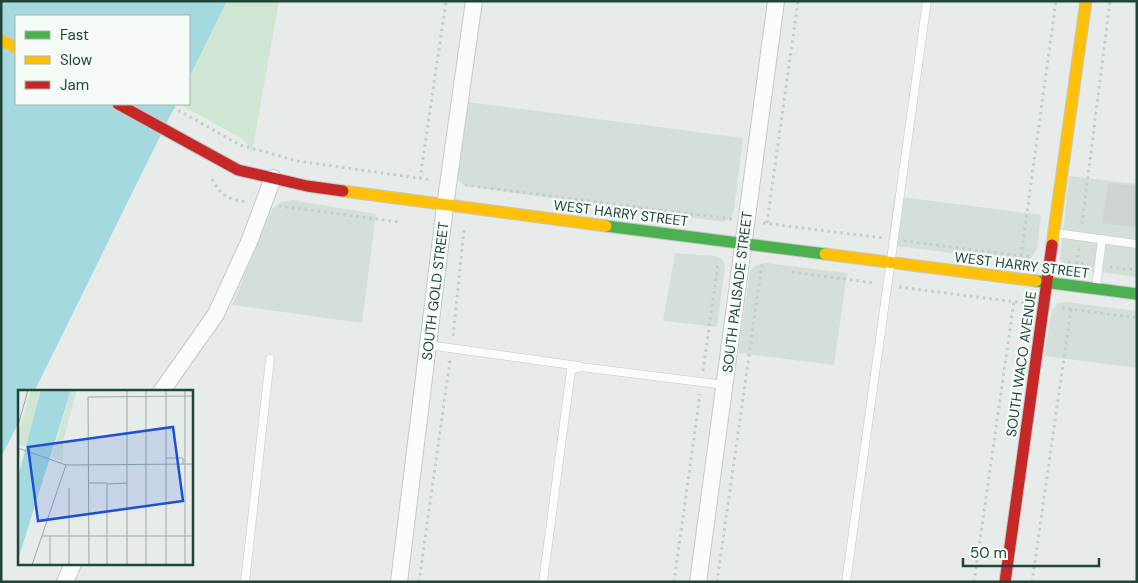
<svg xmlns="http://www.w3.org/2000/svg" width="1138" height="583" font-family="'DM Sans',sans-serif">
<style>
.built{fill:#d4dfda}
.green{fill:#cfe6d5}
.water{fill:#a4d9df}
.building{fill:#cdd4d1}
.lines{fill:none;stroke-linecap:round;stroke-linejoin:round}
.lane-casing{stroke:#c4c9c7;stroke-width:9}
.street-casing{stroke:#c4c9c7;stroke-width:18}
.fast-casing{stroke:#c2cac7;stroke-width:13}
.slow-casing{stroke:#c2cac7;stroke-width:13}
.jam-casing{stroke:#c2cac7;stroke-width:13}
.path{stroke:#c2ccc9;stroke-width:3;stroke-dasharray:2.5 4;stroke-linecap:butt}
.lane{stroke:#fbfcfc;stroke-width:8}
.street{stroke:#fbfcfc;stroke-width:16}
.fast{stroke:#4caf50;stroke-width:11}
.slow{stroke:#ffc107;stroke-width:11}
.jam{stroke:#c62828;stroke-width:11}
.labels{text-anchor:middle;stroke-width:4.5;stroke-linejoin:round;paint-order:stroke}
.street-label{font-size:14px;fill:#214439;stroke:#f6fbf8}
.inset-road{fill:none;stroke:#98a9a3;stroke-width:1}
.view{fill:#1d4ed8;fill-opacity:0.15;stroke:#1d4ed8;stroke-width:2.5}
.inset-edge{fill:none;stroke:#214439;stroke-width:2.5}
</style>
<rect width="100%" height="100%" fill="#e7ecea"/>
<path class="built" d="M467 102 743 138 734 210 731 218 723 222 466 186 460 182 456 175Z
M1069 176 1137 184V277L1074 269 1065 265 1060 260Z
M894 196 1041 215 1037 249 1031 258 1025 262 888 245Z
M292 200 376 214 362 323 232 305 272 209 281 202Z
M675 253 715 256 722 259 725 266 717 327 663 321Z
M766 263 847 273 834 365 738 353 750 271 756 265Z
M1066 302 1137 311V368L1044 356 1052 310 1058 303Z"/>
<path class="green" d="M227 1H279L252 152 243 139 179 104H189V78Z"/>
<path class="water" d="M1 1H227L189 78V16H16V104H176L34 392H19V422L1 457Z"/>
<path class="building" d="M1108 183 1137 186V227L1102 223Z"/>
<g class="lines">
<g class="lane-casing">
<path id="lane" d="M1055 233 1137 244
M1096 287 1102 239
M428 345 579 366
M245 582 270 359
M543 582 571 370 581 367 725 385
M846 582 927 1"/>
</g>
<g class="street-casing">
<path id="street" d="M161 392 216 314 249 242 273 178
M65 582 73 564
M399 582 445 206 474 1
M698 582 776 1"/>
</g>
<g class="fast-casing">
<path id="fast" d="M606 226 825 254
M1036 281 1137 294"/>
</g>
<g class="slow-casing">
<path id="slow" d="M1 40 16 48
M343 191 606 226
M1052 245 1086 1
M825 254 1036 281"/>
</g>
<g class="jam-casing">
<path id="jam" d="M118 104 238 170 307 186 343 191
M1005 582 1052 245"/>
</g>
<path class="path" d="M1 10 16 18
M89 104 100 109
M167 104 240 145 297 161 432 180
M212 179C221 196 229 200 248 202
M420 179 446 1
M465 185 732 219
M279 206 399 222
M763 223 883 238
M767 223 798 1
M1082 224 1110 1
M904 241 1032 257
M1021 256 1056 1
M1068 262 1087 264
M1077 264 1079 247
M1110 267 1137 270
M792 272 875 283
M899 287 1024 303
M1062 308 1137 318
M453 336 464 230
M703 371 718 263
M419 582 450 360
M674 582 700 394
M717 582 762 264
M974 582 1014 301
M1032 582 1071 309"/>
<use href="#lane" class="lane"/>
<use href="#street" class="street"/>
<use href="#fast" class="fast"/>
<use href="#slow" class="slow"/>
<use href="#jam" class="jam"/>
</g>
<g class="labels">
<g class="street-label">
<text transform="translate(621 213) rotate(7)" y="5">WEST HARRY STREET</text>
<text transform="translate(1022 265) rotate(7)" y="5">WEST HARRY STREET</text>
<text transform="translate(435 291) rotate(-83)" y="5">SOUTH GOLD STREET</text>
<text transform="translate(737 292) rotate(-83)" y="5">SOUTH PALISADE STREET</text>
<text transform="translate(1021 364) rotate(-82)" y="5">SOUTH WACO AVENUE</text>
</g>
</g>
<g transform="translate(18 390)">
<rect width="175" height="175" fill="#e7ecea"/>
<path d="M13 0H23L9 58 0 54V46ZM53 0H59L45 51V72L34 67Z" fill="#cfe6d5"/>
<path d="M23 0H53L0 170V87Z" fill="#a4d9df"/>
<path class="inset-road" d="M109 0V175M128 0V175M148 0V175M167 0V175M0 36 10 0M0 58 48 75 175 74M148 68H165V74M70 93H89M51 98V175M24 146H175M32 146V175M14 175 48 75M71 175 70 7 175 6M89 175V94L109 93"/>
<path class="view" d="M155 37 165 111 20 131 10 57Z"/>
<rect width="175" height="175" class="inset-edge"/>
</g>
<rect width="1138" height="583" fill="none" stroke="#214439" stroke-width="5"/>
<rect x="15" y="15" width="175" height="90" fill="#f6fbf8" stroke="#a1b2ac"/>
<rect x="25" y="31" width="25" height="8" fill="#4caf50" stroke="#a1b2ac"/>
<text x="60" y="40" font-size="15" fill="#214439">Fast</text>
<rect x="25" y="56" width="25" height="8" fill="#ffc107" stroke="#a1b2ac"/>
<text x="60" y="65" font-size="15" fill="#214439">Slow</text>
<rect x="25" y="81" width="25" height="8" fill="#c62828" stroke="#a1b2ac"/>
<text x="60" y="90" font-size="15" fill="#214439">Jam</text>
<path d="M963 558v8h136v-8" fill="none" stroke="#214439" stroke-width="2.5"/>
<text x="970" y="558" font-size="15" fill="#214439" stroke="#f6fbf8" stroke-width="4" paint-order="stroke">50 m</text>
</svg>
